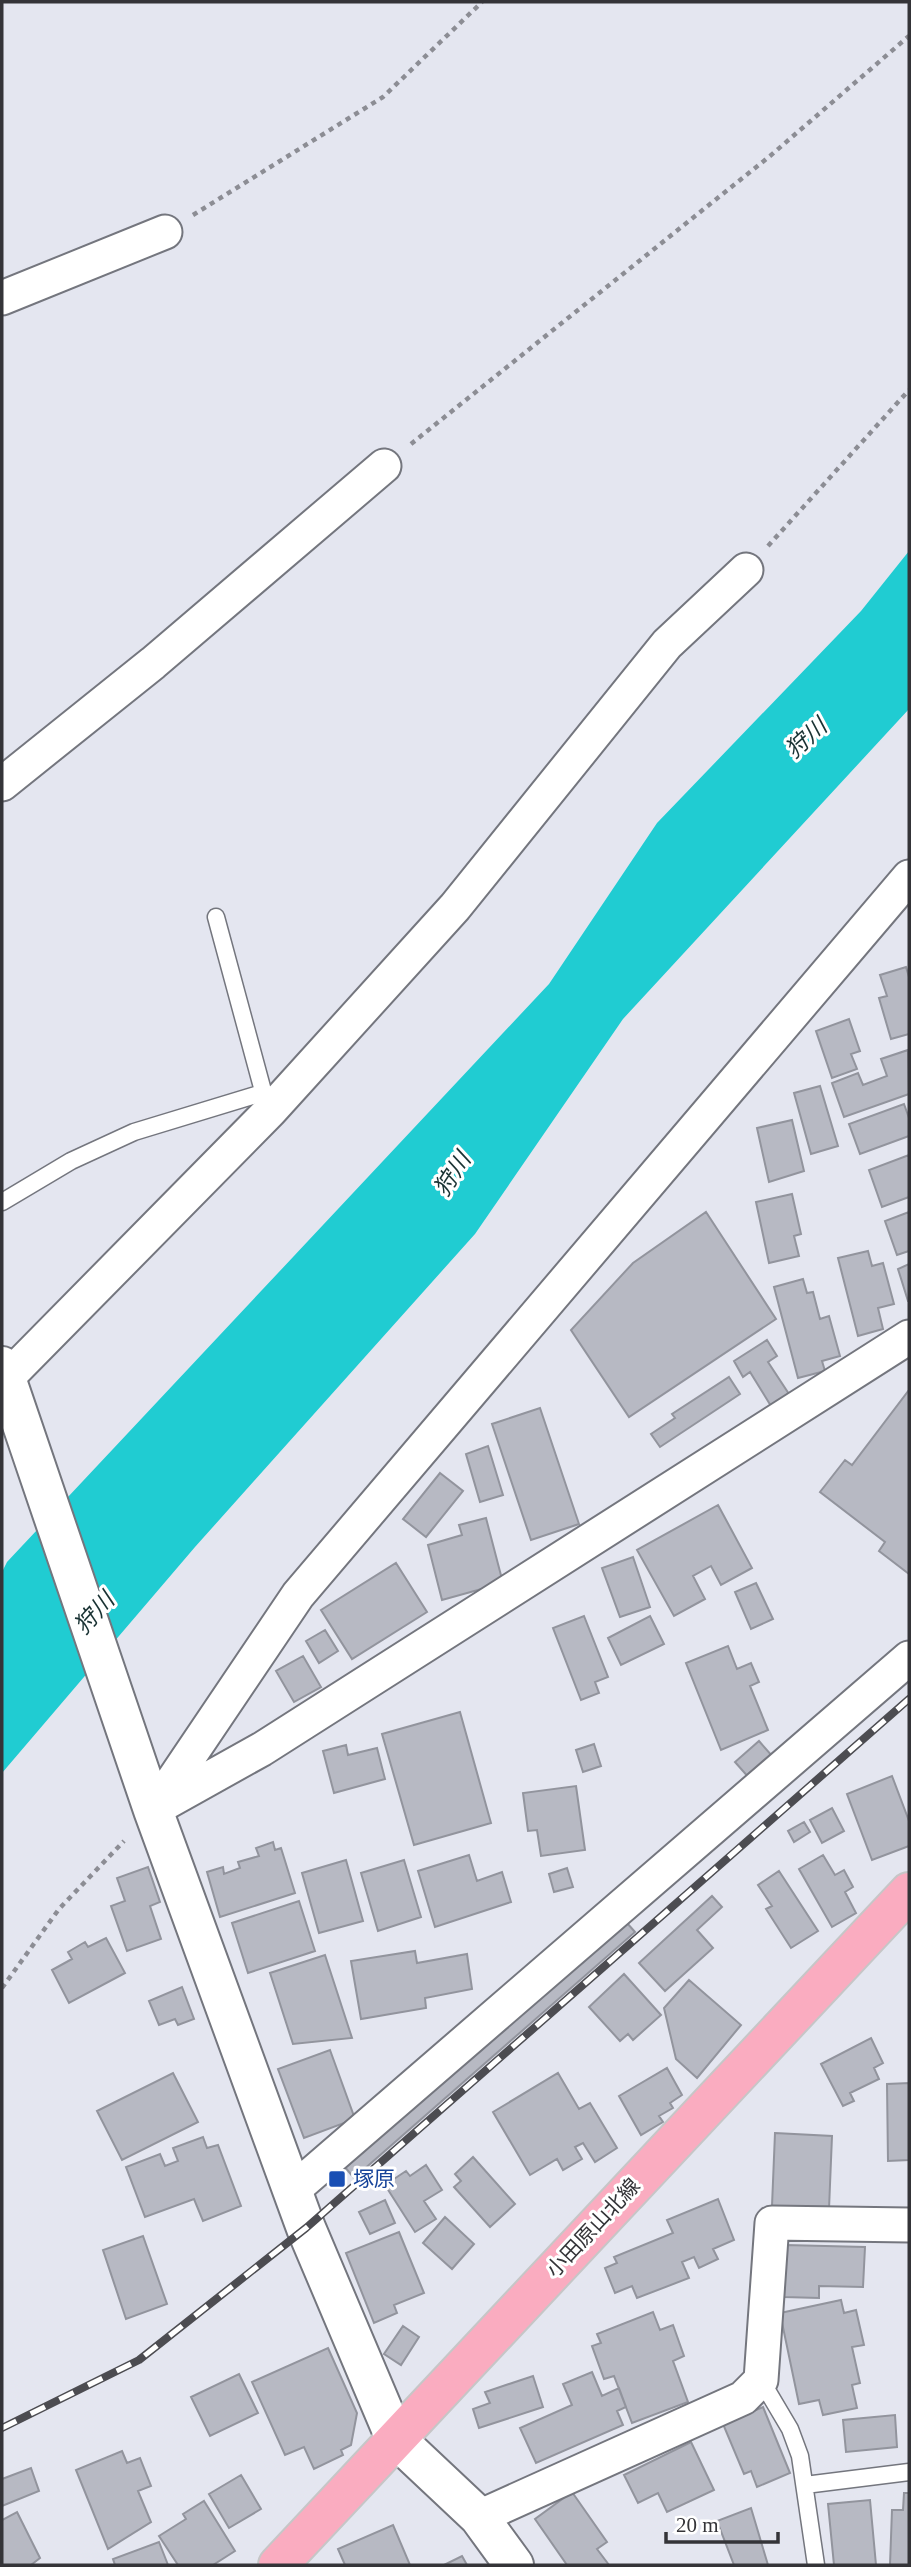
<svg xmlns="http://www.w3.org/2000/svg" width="911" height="2567" font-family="'Times New Roman','Noto Sans JP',serif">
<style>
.water{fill:#20ccd2}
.building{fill:#b7b9c3;stroke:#92949d;stroke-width:2}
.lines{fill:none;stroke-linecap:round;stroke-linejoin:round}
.lane-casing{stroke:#74767e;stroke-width:19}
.street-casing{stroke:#74767e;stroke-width:37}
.secondary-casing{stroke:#74767e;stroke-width:42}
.primary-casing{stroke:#c6c6c7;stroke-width:42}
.path{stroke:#8c8d94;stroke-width:4.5;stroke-dasharray:5 5;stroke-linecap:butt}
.lane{stroke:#fff;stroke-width:16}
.street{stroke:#fff;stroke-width:33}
.secondary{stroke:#fff;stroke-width:38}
.primary{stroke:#faacc0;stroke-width:38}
.rail-casing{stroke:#4c4c51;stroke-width:8}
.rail{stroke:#fff;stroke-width:5;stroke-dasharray:16;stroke-linecap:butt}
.transit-dot{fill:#1a4fb4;stroke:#fff;stroke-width:2.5}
.labels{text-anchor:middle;stroke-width:6;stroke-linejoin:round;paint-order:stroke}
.transit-label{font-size:21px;fill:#164399;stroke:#fff;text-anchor:start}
.street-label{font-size:21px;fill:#343438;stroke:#fff}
.water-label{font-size:23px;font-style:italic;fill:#193233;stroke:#fff}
</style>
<rect width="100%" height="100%" fill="#e4e6f0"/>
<path class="water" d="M909 551V709L623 1019 475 1234 195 1547 2 1773V1572L7 1562 549 984 657 823 861 611Z"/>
<path class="building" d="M906 967 909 977V1034L891 1039 879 998 887 996 880 975Z
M849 1019 860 1051 851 1054 857 1069 832 1078 816 1031Z
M908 1050 909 1094 844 1117 832 1083 858 1073 863 1085 887 1076 881 1059Z
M820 1086 838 1146 811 1154 794 1093Z
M904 1104 909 1118V1136L860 1154 849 1124Z
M792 1120 804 1171 769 1182 757 1128Z
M909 1155V1197L882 1207 869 1170Z
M792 1194 801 1234 794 1236 799 1256 769 1263 756 1202Z
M706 1212 776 1319 629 1417 571 1330 633 1263Z
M909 1212V1251L897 1255 885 1221Z
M868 1251 872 1266 883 1263 894 1304 878 1308 883 1329 858 1336 838 1258Z
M909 1264V1301H908L898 1269Z
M803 1279 807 1293 813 1292 820 1319 829 1316 840 1356 822 1361 825 1371 798 1378 774 1287Z
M767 1340 777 1356 768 1362 789 1394 771 1406 750 1372 743 1377 734 1361Z
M729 1377 740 1394 660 1447 651 1434 675 1418 672 1414Z
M909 1390V1574L879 1551 885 1542 820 1492 845 1460 852 1465Z
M540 1408 579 1524 531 1540 492 1424Z
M488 1446 503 1495 480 1502 466 1454Z
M440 1473 463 1491 426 1537 403 1519Z
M718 1505 752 1568 721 1585 711 1566 693 1576 705 1599 674 1616 637 1550Z
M486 1518 503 1583 442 1600 428 1545 462 1535 459 1525Z
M633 1557 650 1607 620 1617 602 1568Z
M396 1563 427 1612 352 1659 321 1610Z
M756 1583 773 1619 751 1629 735 1592Z
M584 1616 608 1677 595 1682 599 1693 581 1700 553 1628Z
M650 1616 664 1644 621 1665 608 1638Z
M325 1630 338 1651 319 1663 306 1641Z
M728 1646 737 1669 751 1663 759 1682 750 1686 768 1730 721 1750 686 1663Z
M303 1656 321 1687 294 1702 276 1671Z
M460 1712 491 1823 414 1845 382 1734Z
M759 1741 773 1757 750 1779 735 1762Z
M594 1744 601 1766 583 1772 576 1750Z
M346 1745 348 1755 377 1748 385 1779 334 1793 323 1751Z
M892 1776 909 1821V1846L872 1860 847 1794Z
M576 1786 585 1850 541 1856 537 1830 528 1831 523 1793Z
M832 1808 844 1831 822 1843 810 1820Z
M804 1822 810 1832 794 1842 788 1831Z
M273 1842 275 1850 281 1848 295 1893 220 1917 207 1872 223 1867 224 1874 240 1868 238 1862 259 1856 256 1848Z
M469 1855 477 1881 502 1872 511 1902 435 1927 418 1871Z
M823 1855 835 1875 844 1870 853 1887 845 1892 856 1913 832 1927 799 1869Z
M346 1860 363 1921 319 1933 302 1873Z
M404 1860 421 1917 378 1931 361 1873Z
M148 1867 160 1902 150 1906 161 1939 127 1951 111 1906 125 1901 117 1878Z
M567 1868 573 1887 554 1892 549 1874Z
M779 1871 818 1931 791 1948 766 1909 772 1906 758 1885Z
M712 1896 722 1907 697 1930 713 1948 665 1991 639 1963Z
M299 1901 315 1951 248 1973 232 1923Z
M627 1923 635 1932 354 2178 344 2166Z
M106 1938 125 1973 69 2003 52 1970 72 1959 68 1952 85 1942 88 1947Z
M415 1951 417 1963 467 1954 472 1989 425 1998 426 2008 361 2019 351 1961Z
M325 1955 352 2038 293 2044 270 1973Z
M624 1974 661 2015 633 2040 628 2034 620 2041 589 2007Z
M689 1980 741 2025 697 2078 676 2059 664 2008Z
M182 1987 194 2019 178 2025 175 2019 159 2025 149 2001Z
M871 2038 883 2063 874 2068 879 2079 850 2093 854 2101 843 2106 821 2064Z
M330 2050 355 2119 304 2138 278 2069Z
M667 2068 682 2095 670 2103 673 2108 659 2116 663 2122 641 2135 619 2096Z
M173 2073 198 2122 122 2160 97 2111Z
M558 2073 579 2109 590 2103 617 2148 595 2162 583 2143 575 2147 582 2159 563 2170 557 2159 530 2175 493 2112Z
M909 2083V2160L888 2161 887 2084Z
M775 2133 832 2136 829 2209 772 2206Z
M203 2137 207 2148 218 2145 241 2206 203 2221 194 2199 145 2217 126 2167 160 2154 165 2166 178 2161 173 2148Z
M473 2157 515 2204 490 2227 454 2187 461 2181 455 2174Z
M426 2165 442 2190 424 2201 436 2219 415 2232 385 2185 406 2171 410 2176Z
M718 2199 734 2240 713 2249 718 2259 699 2268 694 2257 682 2262 689 2278 637 2298 632 2286 615 2293 605 2268 617 2263 614 2257 673 2233 667 2220Z
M385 2200 395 2223 370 2234 359 2212Z
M445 2217 474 2244 452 2269 423 2243Z
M399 2232 424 2293 394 2305 397 2313 374 2323 346 2253Z
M143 2236 167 2304 126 2319 103 2250Z
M785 2245 865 2247 863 2287 819 2286V2298L784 2297Z
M841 2300 844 2313 856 2310 864 2345 852 2347 860 2383 852 2385 857 2408 823 2415 819 2400 799 2404 780 2313Z
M653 2312 660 2330 673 2325 684 2356 673 2361 688 2402 632 2423 614 2376 604 2379 592 2346 601 2343 597 2334Z
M403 2326 419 2337 401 2365 384 2354Z
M328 2348 357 2413 351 2445 341 2450 343 2455 314 2469 304 2447 285 2455 252 2382Z
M592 2372 602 2396 619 2388 626 2407 617 2411 623 2425 536 2463 520 2428 572 2405 563 2384Z
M239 2374 258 2413 210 2436 191 2397Z
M533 2376 543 2407 479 2428 473 2409 490 2403 485 2392Z
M763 2407 790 2473 757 2487 751 2471 744 2474 723 2424Z
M895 2415 897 2447 846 2452 843 2420Z
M691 2442 714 2490 667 2512 658 2493 638 2503 624 2475Z
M122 2451 127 2463 140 2458 151 2486 138 2491 151 2522 108 2549 76 2470Z
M31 2468 39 2491 2 2506V2479Z
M241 2475 261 2509 229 2528 209 2494Z
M572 2492 607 2542 597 2549 609 2565H567L535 2519Z
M904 2493H909V2565H890L892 2510H903Z
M870 2500 876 2565H834L828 2504Z
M204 2501 235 2551 213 2565H178L159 2536 186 2519 183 2514Z
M751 2508 768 2565H734L717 2521Z
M17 2512 40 2558 31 2565H2V2520Z
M393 2525 410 2565H345L338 2549Z
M159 2542 168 2565H115L113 2559Z
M462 2556 467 2565H444Z"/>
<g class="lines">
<g class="lane-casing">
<path id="lane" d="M216 917 266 1102
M2 1202 71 1161 134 1132 262 1093
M761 2380 790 2429 800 2456 816 2565
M805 2485 909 2472"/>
</g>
<g class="street-casing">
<path id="street" d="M2 298 165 232
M2 784 153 663 384 466
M2 1383 270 1111 455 907 667 644 746 570
M158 1807 262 1749 909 1337
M153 1810 298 1595 909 877
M292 2191 909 1658
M479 2517 743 2398 761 2380 772 2223 909 2225"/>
</g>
<g class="secondary-casing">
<path id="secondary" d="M2 1366 153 1810 306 2228 395 2438 479 2517 514 2565"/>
</g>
<g class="primary-casing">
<path id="primary" d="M278 2565 909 1892"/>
</g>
<path class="path" d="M193 215 383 97 482 2
M411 444 770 156 909 36
M768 546 909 390
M2 1988 59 1909 124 1841"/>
<use href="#lane" class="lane"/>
<use href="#street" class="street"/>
<use href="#secondary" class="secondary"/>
<use href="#primary" class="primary"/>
<g class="rail-casing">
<path id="rail" d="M2 2428 139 2360 306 2228 909 1699"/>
</g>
<use href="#rail" class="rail"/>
</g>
<rect class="transit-dot" x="328" y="2170" width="18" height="18" rx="3.5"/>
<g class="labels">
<g class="transit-label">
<text x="353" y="2186">塚原</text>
</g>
<g class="street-label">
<text transform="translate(593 2228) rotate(-47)" y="7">小田原山北線</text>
</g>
<g class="water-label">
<text transform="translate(806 738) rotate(-42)" y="8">狩川</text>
<text transform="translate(452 1174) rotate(-57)" y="8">狩川</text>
<text transform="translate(94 1613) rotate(-48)" y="8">狩川</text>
</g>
</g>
<rect width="911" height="2567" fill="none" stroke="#343438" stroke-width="7"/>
<path d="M666 2532v10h112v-10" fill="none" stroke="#343438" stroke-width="3.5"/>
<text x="676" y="2532" font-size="21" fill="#343438" stroke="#ffffff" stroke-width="5" paint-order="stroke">20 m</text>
</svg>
